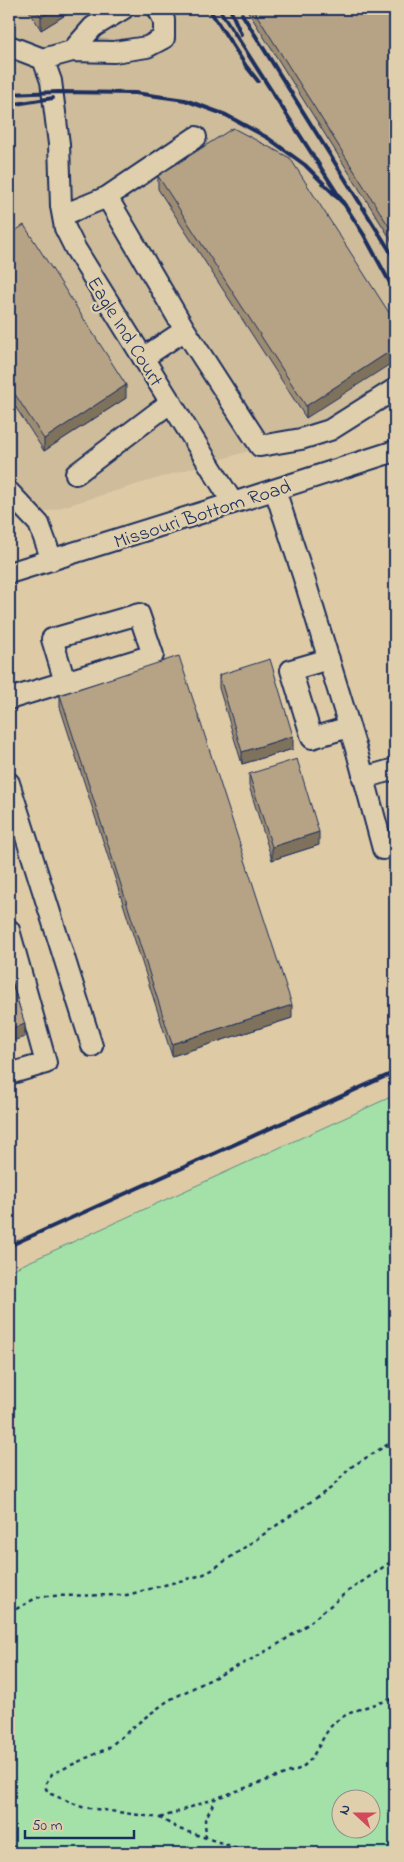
<svg xmlns="http://www.w3.org/2000/svg" width="404" height="1862" font-family="'Indie Flower',sans-serif">
<style>
.built{fill:#cebc9b}
.green{fill:#a3e1a8;stroke:#5f8883;fill-rule:evenodd}
.lines{fill:none;stroke-linecap:round;stroke-linejoin:round}
.minor-casing{stroke:#1b2f5e;stroke-width:24}
.path{stroke:#1b2f5e;stroke-width:2.5;stroke-dasharray:4 4;stroke-linecap:butt}
.minor{stroke:#e0cfac;stroke-width:20}
.rail{stroke:#1b2f5e;stroke-width:4}
.wall{fill:#9d8c72;stroke:#1b2f5e}
.shaded-wall{fill:#7f725d;stroke:#1b2f5e}
.building{fill:#b6a385;stroke:#1b2f5e}
.labels{text-anchor:middle;stroke-width:4.5;stroke-linejoin:round;paint-order:stroke}
.street-label{font-size:20px;fill:#1b2f5e;stroke:#e0cfac}
</style>
<rect width="100%" height="100%" fill="#decba6"/>
<filter id="ink" filterUnits="userSpaceOnUse"><feTurbulence type="fractalNoise" baseFrequency=".02" numOctaves="2"/><feDisplacementMap in="SourceGraphic" scale="10" xChannelSelector="R" yChannelSelector="G"/><feConvolveMatrix kernelMatrix="1 2 1 2 8 2 1 2 1" color-interpolation-filters="sRGB"/></filter>
<g filter="url(#ink)">
<path class="built" d="M9 9H395V407L9 523Z"/>
<path class="green" d="M395 1095V1853H9V1271ZM342 1800H372V1830H342Z"/>
<g class="lines">
<g class="minor-casing">
<path id="minor" d="M9 46 43 59 51 81 59 144 61 206 65 228 75 248 233 503
M72 51 93 27 123 9
M43 59 72 51 114 52 147 47 164 38V20L158 9
M63 215 107 197
M185 330 107 197 196 137
M143 358 185 330 260 446 301 439 330 430 395 389
M76 474 171 402
M275 490 303 575 357 752 383 849
M9 492 39 524 52 560
M9 573 233 503 395 451
M329 659 291 670 312 738 349 727
M9 699 153 655 139 614 52 639 65 682
M363 778 395 769
M9 783 92 1046
M9 930 46 1063 9 1074"/>
</g>
<path class="path" d="M9 1613 36 1598 44 1596 127 1595 202 1575 212 1570 319 1496 331 1488 351 1467 395 1440
M160 1818 299 1769C316 1760 321 1736 334 1723 348 1710 378 1704 395 1698
M206 1838 205 1820 215 1800
M9 1839 19 1853
M252 1853 179 1829 160 1818 82 1807 51 1794 46 1789V1783L52 1774 108 1748 143 1719 169 1700 254 1658 280 1643 308 1624 347 1592 395 1559"/>
<use href="#minor" class="minor"/>
<path class="rail" d="M209 9 246 66 258 81
M219 9 364 235 395 292
M230 9 241 34
M242 14 395 259
M9 94 58 92 135 93 185 100 226 115 268 138 305 165 345 205
M9 105 53 98
M9 1246 395 1072"/>
</g>
<path class="wall" d="M28 9H75L41 30Z
M247 9H395V246L247 10Z
M158 176 395 322 306 418 158 189Z
M9 235 126 398 44 451 9 397Z
M219 675 293 749 242 764 219 688Z
M60 695 292 1018 172 1056 60 707Z
M249 774 319 845 272 860 249 786Z"/>
<path class="shaded-wall" d="M55 9H75L41 30V17Z
M395 348V361L306 418V406Z
M126 385V398L44 451V439Z
M293 736V749L242 764V752Z
M319 832V845L272 860V847Z
M292 1005V1018L172 1056V1044Z
M25 1024V1037L9 1042V1029Z"/>
<path class="building" d="M36 9H55L41 17Z
M253 9H395V236Z
M233 128 290 158 395 322V348L306 406 158 176Z
M24 225 126 385 44 439 9 385V235Z
M179 656 292 1005 172 1044 60 695Z
M270 659 293 736 242 752 219 675Z
M297 759 319 832 272 847 249 774Z
M9 975 25 1024 9 1029Z"/>
</g>
<g class="labels">
<g class="street-label">
<text transform="translate(126 331) rotate(58)" y="7">Eagle Ind Court</text>
<text transform="translate(202 513) rotate(-18)" y="7">Missouri Bottom Road</text>
</g>
</g>
<rect width="404" height="1862" fill="none" stroke="#e0cfac" stroke-width="30"/>
<rect x="15" y="15" width="374" height="1832" fill="none" stroke="#1b2f5e" stroke-width="2" filter="url(#ink)"/>
<g transform="translate(356 1814) rotate(291)"><circle r="24" fill="#e0cfac" stroke="#918f8d"/>
<path d="M0-4L9 19L0 12L-9 19Z" fill="#d1495b"/>
<text y="-8" font-size="14" font-weight="bold" text-anchor="middle" fill="#1b2f5e">N</text>
</g>
<path d="M25 1830v8h109v-8" fill="none" stroke="#1b2f5e" stroke-width="2.5"/>
<text x="32" y="1830" font-size="15" fill="#1b2f5e" stroke="#e0cfac" stroke-width="4" paint-order="stroke">50 m</text>
</svg>
